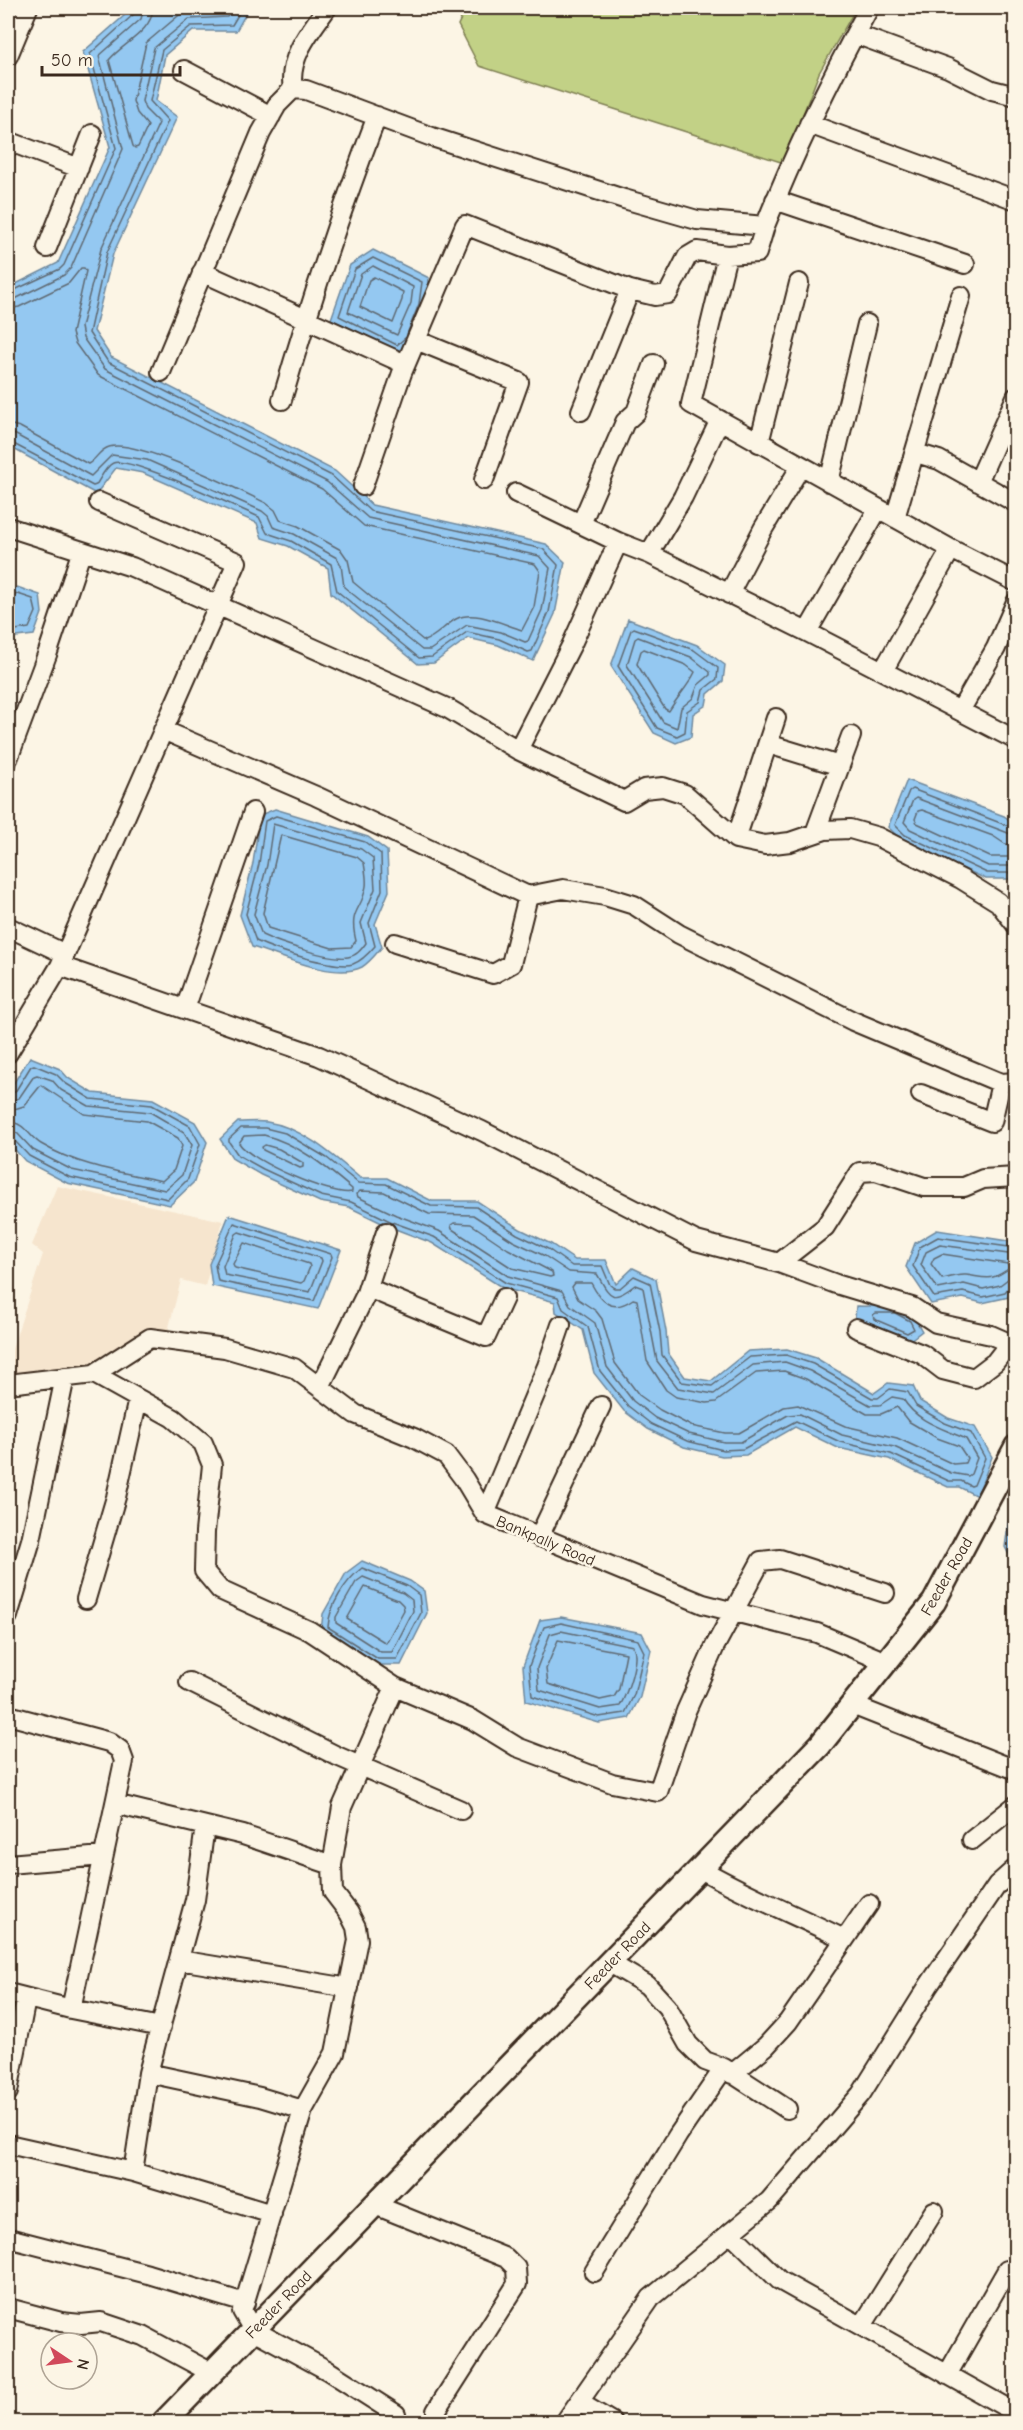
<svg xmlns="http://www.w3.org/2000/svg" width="1023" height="2430" font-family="'Comic Neue',sans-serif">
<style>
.built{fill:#f6e5ce}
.green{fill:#c2d186;stroke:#7e7e52;stroke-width:1.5}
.water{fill:#94c8f1;stroke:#70899d;stroke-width:1.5}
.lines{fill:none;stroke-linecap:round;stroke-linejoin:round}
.shore{stroke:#5f6972;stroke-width:1.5}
.minor-casing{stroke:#3b2a1e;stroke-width:22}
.tertiary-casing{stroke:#3b2a1e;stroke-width:27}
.minor{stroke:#fcf5e5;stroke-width:18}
.tertiary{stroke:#fcf5e5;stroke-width:22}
.labels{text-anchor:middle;stroke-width:5;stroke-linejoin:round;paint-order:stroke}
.street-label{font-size:16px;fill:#3b2a1e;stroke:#fcf5e5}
</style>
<rect width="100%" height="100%" fill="#fcf5e5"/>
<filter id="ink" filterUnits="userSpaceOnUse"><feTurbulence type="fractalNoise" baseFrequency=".0167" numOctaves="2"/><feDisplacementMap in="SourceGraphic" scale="12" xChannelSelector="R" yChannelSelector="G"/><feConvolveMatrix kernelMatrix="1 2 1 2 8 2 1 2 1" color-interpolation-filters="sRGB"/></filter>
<g filter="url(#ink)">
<path class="built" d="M57 1186 223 1221 205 1286 181 1280 167 1335 92 1368 8 1379V1361L43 1254 32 1245Z"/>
<path class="green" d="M466 8H856L819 73 784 163 479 66 458 25Z"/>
<path class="water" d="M133 8H249L236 31H193L165 55 156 101 177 117 113 254 94 331 111 357 335 471 372 505 546 544 565 562 555 614 533 661 498 645 468 638 434 663 418 664 331 593 328 568 288 546 262 538 257 523 143 473 116 468 96 494 8 446V288L58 263 110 147 83 52Z
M373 250 429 278C425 305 419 332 400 353L331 319 350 265Z
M17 587 40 595 42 613 34 635 8 638V592Z
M628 619 697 645 725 665 723 681 708 694 706 705 693 714 691 737 676 743 654 733 611 666Z
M907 780 1004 816 1015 824V879H986L901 840 888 827Z
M275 809 368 837 387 851 389 891 375 924 382 947C376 954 369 963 362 967 335 981 279 955 252 947L240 915 253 863 260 815Z
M30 1057 60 1069 68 1078 93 1093 153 1099 195 1122 207 1142 194 1182 170 1205 67 1183 25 1161 8 1142V1092Z
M238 1122C247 1122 257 1121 267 1122 302 1127 334 1156 360 1178H387L432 1201H477L520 1229 551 1244 575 1260H606L616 1284 633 1268 656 1279 666 1331 668 1353 685 1377 711 1381 748 1351 787 1349 816 1358 874 1393 888 1383 913 1386 920 1401 948 1418 975 1427 992 1457 977 1496 959 1487H948L889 1459 838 1448 795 1427 746 1455 722 1456 684 1447 648 1429 624 1411 594 1373 583 1330 556 1312 555 1302 503 1288 432 1243 390 1227 349 1207 320 1202 261 1175 233 1159 220 1139Z
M229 1215 341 1250 318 1309 212 1286 209 1264Z
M937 1230 1014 1242 1015 1288 1009 1297 982 1303 963 1298 931 1304 906 1267 915 1243Z
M856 1306C886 1307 907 1301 922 1331L909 1341 855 1318Z
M1015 1499V1566L1005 1547 1011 1503Z
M362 1561 410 1581 424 1591 427 1613 401 1665H377L321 1631 323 1614 346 1573Z
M561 1617 642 1633 651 1650 640 1697 629 1718 599 1723 526 1701 523 1666 540 1620Z"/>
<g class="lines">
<path class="shore" d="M153 8C152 32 123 43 109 60L133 146 135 148 138 147 148 126 137 113 133 101 146 43 184 11 223 8
M373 266 413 287 411 303 397 335 348 312 361 274Z
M374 277 403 292 402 300 393 323 360 307 369 280Z
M8 293 60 269 64 265 116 148 90 54 134 14 137 8
M8 300 15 299 64 275 71 268 123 149 99 56 141 19 144 8
M8 309 19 307 69 283 81 268H84L86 271 72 333 75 343 98 375 322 489 364 526 535 564 540 571 534 607 522 630C504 625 475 609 456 619 445 625 436 637 424 641L353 582 348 560 341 550 298 526 280 520 275 510 266 503C237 489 136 438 109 447 99 450 96 460 88 464L20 427 8 424
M405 338 397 345 339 316 355 269 373 258 422 282 419 304 407 334
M8 433 16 435 91 476 112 455 147 460 262 511 268 516 273 527 294 534 337 558 341 565 344 587 422 650H430L467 625 501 632 525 642 528 641 542 610 550 568 539 556 368 518 327 482 105 369 83 338 81 327 101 249 159 123 145 109 142 101 154 48 189 19 227 17 233 8
M8 441 93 486 96 485C100 479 106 466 113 463 128 455 238 508 259 517L267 533 291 541 331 564 337 591 419 658 432 657 467 632 499 639 528 652 532 651 549 612 558 565 543 549 370 511 332 476 108 362 89 333 107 252 168 121 150 101 162 50 191 26 232 25 242 8
M8 597 18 594 33 599 36 612 29 628 8 631
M634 628 694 650 718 668 717 679 703 690 700 702 687 711 685 732 677 736 657 728 618 666 631 630Z
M638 637 691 657 710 672V675L698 685 693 698 681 708 677 728 663 722 627 665 635 639Z
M644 649 686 665 695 672C688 687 677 697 669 711L665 709 637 664 641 651Z
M276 816 365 842 381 854 382 890 369 923 375 946C369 953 362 961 353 964 335 969 274 950 256 941L246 914 259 864 265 821Z
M273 824 361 849 373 858 375 889 361 923 366 943C361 950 356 956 348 957 330 960 279 943 262 935L254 914 267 865Z
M1016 829 912 789 909 791 895 825 905 835 987 873H1016
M281 835 357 857 364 863C365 870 367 879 366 886 362 912 348 908 356 941L351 947 332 948 268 928 263 913Z
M1016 836 916 798 913 800 904 822 910 829 988 866H1016
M1016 845 1005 844 993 836 922 810 918 811 915 819 917 823 990 857H1016
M8 1094 15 1092 31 1066 34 1065 56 1074 65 1083 91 1099 152 1105 190 1126 200 1144 188 1179 168 1199 69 1177 29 1156 14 1140 8 1138
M8 1102 19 1098 34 1076 37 1075 52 1080 61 1090 89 1106 150 1112 184 1132 192 1145 182 1175 165 1190 72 1170 33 1150 17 1133 8 1131
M8 1111 24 1106 41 1085 84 1114 147 1121 178 1138 182 1146 174 1170 162 1181C120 1172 78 1166 41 1144 28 1136 25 1122 8 1122
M241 1128H265L285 1133 327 1158 358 1183 386 1184 431 1206 476 1207 517 1234 548 1249 572 1266H602L610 1285 614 1288H620L634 1276 650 1283 660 1332 662 1355 682 1382 712 1386 750 1357 786 1355 813 1364 872 1398H878L890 1389 908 1392 916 1406 945 1423 971 1433 985 1458 974 1485 971 1486 961 1481H949L891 1454 840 1442 796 1421 743 1449 723 1450 687 1441 651 1424 628 1406 600 1371 588 1327 563 1309 558 1297 506 1283 434 1237 392 1222 351 1202 321 1196 263 1169 238 1155 229 1142V1139Z
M264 1135C298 1144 325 1166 352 1189V1192C332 1197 249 1160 239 1143L244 1136Z
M265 1145 279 1149 303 1163V1167L300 1168 263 1150 262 1147Z
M360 1191 384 1192 429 1214 473 1215 513 1241 545 1256 569 1272 597 1274C610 1296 611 1304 635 1285L643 1288 657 1361 678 1388 714 1394 753 1365 785 1362 810 1371 870 1405H880L892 1397 903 1399C917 1422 942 1428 966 1439L977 1458 971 1474 968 1476 951 1473 894 1447 842 1435 800 1414 788 1415 741 1442H724L689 1434 655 1418 633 1401 607 1367 595 1323 570 1305 562 1291 508 1276 439 1231 396 1215 358 1197 357 1194Z
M234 1223 331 1254 332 1257 314 1301 218 1281 215 1265Z
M454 1223 471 1224 508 1249 552 1272 553 1276 550 1277 512 1268 452 1229 451 1225Z
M239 1232 321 1258 322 1261 310 1292 225 1275 223 1266 236 1234Z
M244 1243 309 1264 310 1267 304 1281 301 1283 235 1268 233 1264Z
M1016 1248 938 1237 920 1247 913 1266 934 1297 963 1292 983 1297 1005 1292 1010 1286H1016
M942 1254 1008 1264 1011 1267C991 1282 988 1278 966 1275 958 1274 950 1278 942 1279L931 1264 934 1258Z
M1016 1255 940 1245 926 1252 921 1265 938 1289 964 1284 983 1289 1000 1285 1008 1279 1016 1278
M575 1283H591C601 1302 612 1314 633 1299L637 1300 647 1361 666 1390 676 1397 707 1403 716 1402 756 1373 784 1371 806 1379 867 1414H881L897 1407 908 1421 937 1438 959 1446 967 1458 965 1463 953 1464 897 1438 845 1426 798 1405 784 1407 739 1433H725L691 1426 660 1410 639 1395 615 1363 602 1319 596 1311 578 1299 572 1287Z
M876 1313H895L910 1321 914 1329 907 1333 874 1319 873 1315Z
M362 1568 407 1586 419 1595 421 1613 397 1659H378L328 1627C329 1606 346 1580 362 1568Z
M363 1577 403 1593 412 1600 413 1611 392 1652H381L336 1623V1617L356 1582Z
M365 1587 398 1600 403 1605 404 1610 386 1643 347 1619Z
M561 1623 638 1640 644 1652 634 1695 625 1713 599 1717 532 1696 529 1666 544 1627Z
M561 1631 633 1646C640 1659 627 1693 620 1706L600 1709 539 1690 537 1668 550 1634Z
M558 1640 626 1653 619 1689 614 1697 600 1700 548 1684 546 1669Z"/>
<g class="minor-casing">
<path id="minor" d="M855 34 948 68 992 90 1016 96
M8 56 28 8
M184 70 271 116
M293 89 306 90 432 137 624 199 697 220 765 226 757 253 727 255 697 251 687 257 668 294 655 296 630 290 465 225 402 373 363 486
M293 89C287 59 310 31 327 8
M809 124 1016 200
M8 141 79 168
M775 200 965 264
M765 226C795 151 830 79 869 8
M47 248 92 134
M727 255 691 404 951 549 1016 582
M202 272 405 364
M416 340 519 382 484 480
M161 372 261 133 277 105 293 89
M282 400C310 304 341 210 377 116
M581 411 630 290
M759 443 799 283
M916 453 939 460 1016 503
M829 482 867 324
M978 482 1016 397
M516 493 618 542 571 646 518 750
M895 518 961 296
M581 524 625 422 636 412 654 364
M8 527 132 567 447 708 518 750 624 801 644 789 663 787 685 794 736 839 765 845 790 842 825 830 850 829 878 837 961 879 998 902 1016 925
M618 542 649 554 807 632 1016 740
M649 554 683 497 720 420
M729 594 763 529 801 466
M807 632 878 509
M883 671 951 549
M960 711 996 648 1016 602
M163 730 316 796 528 896 511 964 493 974 395 943
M768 744 840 766
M8 759 48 652 81 553
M815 833 851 736
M736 839 776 718
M528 896 563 889 605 896 634 905 679 934 853 1021 1001 1083 1016 1082
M8 927 65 954
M60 966 319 1056 482 1131 696 1241 779 1263 836 1284 912 1307 936 1323 991 1335 1016 1346
M185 1009 253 812
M8 1053 60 966 237 562 99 502
M921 1094 992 1122 1001 1083
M779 1263 825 1227 860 1172 876 1171 924 1187H964L983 1179 1016 1177
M368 1288 486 1337 504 1298
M856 1328 922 1354 943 1370 974 1378 995 1362 1009 1344
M94 1374 173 1418 203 1443 212 1465 205 1532 204 1571 220 1590 310 1631 395 1687 473 1720 517 1747 612 1783 658 1792 686 1711 715 1646 761 1561 780 1559 885 1593
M8 1384 94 1374 150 1338 225 1348 294 1368 355 1414 414 1438 446 1455 464 1479 485 1514 703 1604 817 1633 886 1662
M320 1387 365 1296 386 1232
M485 1514 547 1366 561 1325
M539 1537 601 1406
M86 1599 116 1497 138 1399
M8 1616 31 1540 65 1377
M189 1682 337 1756 461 1810
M395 1687 342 1807 332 1865 333 1892 349 1913 356 1927 358 1940 335 2053 303 2110 242 2311 253 2330 327 2370 396 2414
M852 1705 1016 1770
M8 1715 109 1742 120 1750 124 1761 71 2009
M115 1804 243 1835 332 1865
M205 1826 195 1900 148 2073 260 2097 303 2110
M972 1840 1016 1805
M8 1864 103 1856
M701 1869C747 1896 796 1915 844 1939
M179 1960 349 1988
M610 1963 647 1985 667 2007 688 2044 705 2061 724 2068 787 2109
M8 1993 71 2009 161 2027
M732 2074 766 2046 788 2022 869 1904
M8 2092 26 1999
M8 2144 133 2172 272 2214
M133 2172 148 2073
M375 2205 506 2258 516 2268 517 2284 436 2411 439 2422
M731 2233 779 2280 1016 2413
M8 2238 148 2274 245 2303
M594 2272 678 2135 724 2068
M8 2308 61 2322 81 2324 101 2322 143 2336 212 2373
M862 2326 934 2211
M947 2375 1007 2270
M580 2403 612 2422
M565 2422 651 2298 769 2201 861 2094 929 1985 997 1885 1016 1868"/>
</g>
<g class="tertiary-casing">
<path id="tertiary" d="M164 2422 820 1745 934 1602 1016 1447"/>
</g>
<use href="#minor" class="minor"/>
<use href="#tertiary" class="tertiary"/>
</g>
</g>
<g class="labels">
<g class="street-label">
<text transform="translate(546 1540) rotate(23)" y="6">Bankpally Road</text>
<text transform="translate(946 1576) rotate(-60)" y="6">Feeder Road</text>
<text transform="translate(617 1955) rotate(-46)" y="6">Feeder Road</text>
<text transform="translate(278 2304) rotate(-46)" y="6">Feeder Road</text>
</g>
</g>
<rect width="1023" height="2430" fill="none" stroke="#fcf5e5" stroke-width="30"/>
<rect x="15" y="15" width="993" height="2400" fill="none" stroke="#3b2a1e" stroke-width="2" filter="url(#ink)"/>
<g transform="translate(69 2361) rotate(103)"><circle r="28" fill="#fcf5e5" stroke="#afa495" stroke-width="1.5"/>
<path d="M0-4.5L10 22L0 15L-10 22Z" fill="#d1495b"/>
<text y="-9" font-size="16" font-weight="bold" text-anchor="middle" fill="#3b2a1e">N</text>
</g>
<path d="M42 66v9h138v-9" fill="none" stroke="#3b2a1e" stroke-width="3"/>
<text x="51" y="66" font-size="18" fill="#3b2a1e" stroke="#fcf5e5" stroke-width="4.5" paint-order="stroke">50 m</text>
</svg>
